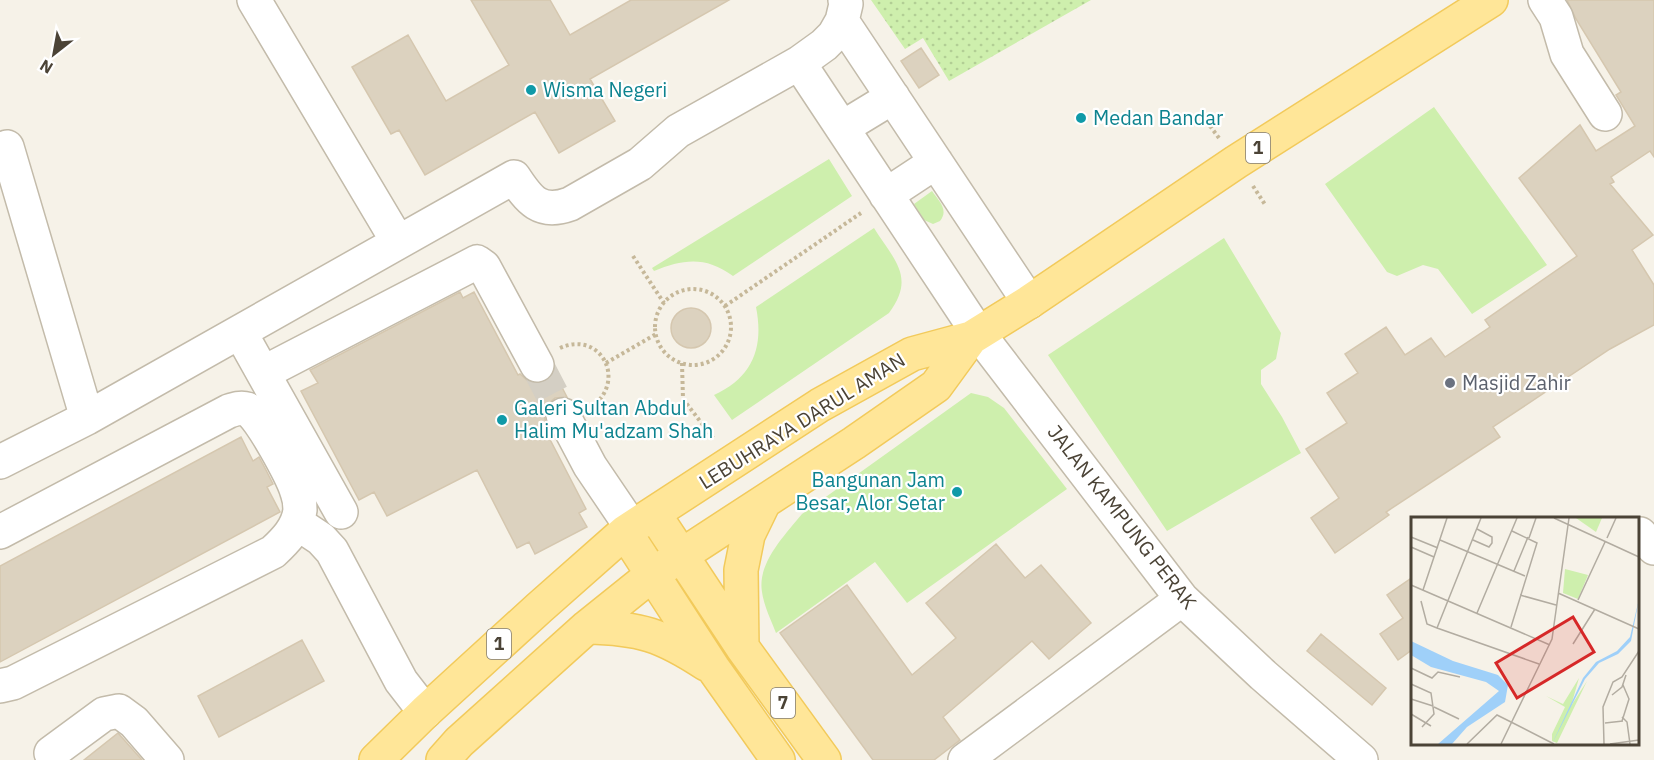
<svg xmlns="http://www.w3.org/2000/svg" width="1654" height="760" font-family="'IBM Plex Sans',sans-serif">
<style>
.grass{fill:#ceefad}
.garden{fill:url(#garden-dots)}
.building{fill:#dcd2bf;stroke:#d5c7af;stroke-width:1.5}
.lines{fill:none;stroke-linecap:round;stroke-linejoin:round}
.minor-tunnel{stroke:#d4cfc4;stroke-width:33;stroke-dasharray:33 16;stroke-linecap:butt}
.minor-casing{stroke:#c3bbaa;stroke-width:36}
.major-casing{stroke:#f2ca5b;stroke-width:36}
.path{stroke:#c6b899;stroke-width:4;stroke-dasharray:3 3;stroke-linecap:butt}
.minor{stroke:#fff;stroke-width:33}
.major{stroke:#ffe698;stroke-width:33}
.culture-dot{fill:#0f9aa8;stroke:#fff;stroke-width:2}
.worship-dot{fill:#6b7280;stroke:#fff;stroke-width:2}
.labels{text-anchor:middle;stroke-width:4.5;stroke-linejoin:round;paint-order:stroke}
.shield{fill:#fff;stroke:#817b72;stroke-width:1.5}
.shield-label{font-size:18px;font-weight:bold;fill:#4b4336}
.culture-label{font-size:20px;fill:#0d838f;stroke:#fff;text-anchor:start}
.worship-label{font-size:20px;fill:#5b616d;stroke:#fff;text-anchor:start}
.street-label{font-size:20px;fill:#4b4336;stroke:#fff}
.inset-road{fill:none;stroke:#b2aca1;stroke-width:1.5}
.view{fill:#d62828;fill-opacity:0.15;stroke:#d62828;stroke-width:3}
.inset-edge{fill:none;stroke:#4b4336;stroke-width:3}
</style>
<defs>
<pattern id="garden-dots" width="8" height="8" patternUnits="userSpaceOnUse" patternTransform="scale(1.5)"><rect width="8" height="8" fill="#ceefad"/><path d="M2 2h.1M6 6h.1" fill="none" stroke="#b2ce95" stroke-width="1.8" stroke-linecap="round"/></pattern>
</defs>
<rect width="100%" height="100%" fill="#f6f2e8"/>
<path class="grass" d="M1434 107 1547 265 1472 314 1438 269 1423 265 1397 276 1387 272 1325 184Z
M829 159 852 196 733 276C706 256 683 259 654 271L652 268Z
M932 191C939 201 949 210 940 221L933 224 924 220 914 204Z
M874 228C894 260 916 277 889 313L732 420 714 395C753 377 764 347 756 307Z
M1224 238 1281 333 1276 359 1261 370V384L1282 417 1301 453 1167 531 1048 355Z
M971 393 988 397 1004 408 1067 489 907 603 875 562 776 633C771 620 764 606 762 592 757 563 785 535 802 514Z"/>
<path class="garden" d="M871 0H1091L949 81 923 38 905 49Z"/>
<path class="building" d="M471 0H550L570 35 631 0H729L590 79 615 121 559 153 535 112 425 175 399 130 391 134 352 67 408 35 446 101 509 65Z
M1567 0H1654V157L1650 151 1611 177 1614 182 1610 184 1653 235 1632 250 1654 285V325L1610 349 1493 427 1500 437 1386 512 1389 515 1335 553 1311 518 1339 498 1306 449 1347 423 1327 393 1358 373 1345 354 1386 327 1405 355 1431 338 1445 357 1490 327 1485 320 1577 256 1519 178 1580 125 1596 151 1635 126 1616 95 1621 92 1576 19Z
M921 48 939 75 919 88 901 61Z
M460 292 463 298 474 292 518 375 520 374 528 381 537 384 546 381 554 372 567 397 555 398 547 405 544 414 546 424 543 426 586 509 579 513 587 527 535 554 529 542 517 548 477 470 387 516 374 492 359 500 301 391 318 383 310 370Z
M671 328a20 20 0 1 1 40 0a20 20 0 1 1-40 0Z
M241 437 253 461 259 457 266 470 273 484 267 487 280 512 0 662V566Z
M996 544 1025 578 1041 565 1091 623 1049 659 1032 641 943 717 960 740 934 760H873L780 633 847 585 912 675 956 638 926 603Z
M1413 577V649L1398 660 1380 634 1403 618 1387 595Z
M1321 634 1386 688 1372 705 1307 651Z
M302 640 324 681 219 737 198 696Z
M118 733 142 760H84Z"/>
<g class="lines">
<path class="minor-tunnel" d="M537 365 563 415"/>
<g class="minor-casing">
<path id="minor" d="M254 0 398 242
M1545 0 1556 17 1567 54 1605 114
M842 21 1029 302
M799 63 978 333 1182 599 1263 675 1361 760
M842 128 893 97
M7 147 87 418
M886 195 936 162
M240 332 341 512
M263 373 477 262 484 267 537 365
M563 415 590 466 632 528
M0 462 87 418 514 177C529 200 540 215 570 204L640 164 678 131 799 63 824 45 834 35 842 21 846 4 845 0
M297 523 321 539 332 551 401 681 425 712
M0 532 229 411C235 409 241 407 247 409 259 414 293 478 297 492 299 497 300 505 300 510 298 528 285 541 273 552L13 683 0 686
M1638 536 1640 534 1654 548
M51 753 104 714 119 711 134 722 167 760
M965 760 1182 599"/>
</g>
<g class="major-casing">
<path id="major" d="M654 514 742 647 824 760
M625 532 713 668 778 760
M587 627C640 628 662 635 706 664
M742 647 741 570 748 535 764 502
M376 760 425 712 539 608 625 532 820 405 912 354 971 338 1029 302 1236 162 1491 0
M443 760 459 742 587 627 653 574 854 443 936 386 971 338"/>
</g>
<path class="path" d="M1210 126 1219 138
M1253 186 1266 206
M633 256 664 303
M655 327a38 38 0 1 1 76 0a38 38 0 1 1-76 0Z
M725 306 861 213
M560 348C600 330 627 379 593 406
M606 363 656 334
M682 363 683 399 713 438"/>
<use href="#minor" class="minor"/>
<use href="#major" class="major"/>
</g>
<g class="culture-dot">
<circle cx="531" cy="90" r="6"/>
<circle cx="1081" cy="118" r="6"/>
<circle cx="502" cy="420" r="6"/>
<circle cx="957" cy="492" r="6"/>
</g>
<circle class="worship-dot" cx="1450" cy="383" r="6"/>
<g class="labels">
<g class="shield">
<rect x="1246" y="133" width="24" height="30" rx="4.5"/>
<rect x="487" y="629" width="24" height="30" rx="4.5"/>
<rect x="771" y="688" width="24" height="30" rx="4.5"/>
</g>
<g class="shield-label">
<text x="1258" y="154">1</text>
<text x="499" y="650">1</text>
<text x="783" y="709">7</text>
</g>
<g class="culture-label">
<text x="543" y="97">Wisma Negeri</text>
<text x="1093" y="125">Medan Bandar</text>
<text x="514" y="415">Galeri Sultan Abdul<tspan x="514" dy="23">Halim Mu'adzam Shah</tspan></text>
<text x="945" y="487" text-anchor="end">Bangunan Jam<tspan x="945" dy="23">Besar, Alor Setar</tspan></text>
</g>
<g class="worship-label">
<text x="1462" y="390">Masjid Zahir</text>
</g>
<g class="street-label">
<text transform="translate(802 421) rotate(-32)" y="7">LEBUHRAYA DARUL AMAN</text>
<text transform="translate(1122 517) rotate(52)" y="7">JALAN KAMPUNG PERAK</text>
</g>
</g>
<g transform="translate(1411 517)">
<rect width="228" height="228" fill="#f6f2e8"/>
<path d="M165 1H191L185 15Z" fill="#ceefad"/>
<path d="M154 52 177 58 167 82 152 76ZM168 161 160 189 176 164 146 226 141 224V217L154 190 135 179 152 187Z" fill="#ceefad"/>
<path d="M228 82 220 124 207 137 188 146 174 162 141 227 172 161 185 145 206 134 219 120ZM0 124 42 144 87 158 97 168 94 185 56 210 41 227H27L88 174 75 165 20 150 0 138Z" fill="#9fd0f9"/>
<path class="inset-road" d="M70 1 26 111 128 147M143 1 228 40M0 20 27 31M118 21 125 1M196 21 205 1M29 23 114 59M62 23 78 30 81 26V20L66 12M0 30 23 40M103 54 117 20M0 68 139 128M12 73 36 1M147 76 228 112M109 78 145 88M167 83 194 25M10 84 16 107 26 111M66 96 106 1M100 110 126 26 101 14M162 127 184 92M0 151 21 161 27 155 49 160M0 167 20 176 23 197 11 210M201 178 211 170 215 158M0 182 22 189M23 190 48 202M0 197 20 209M211 200 216 205 219 227M211 204 218 182 212 168M100 205 143 227M194 206 212 204M56 227 86 198 100 205M90 227 141 122 158 1M193 227 192 190 202 165 211 160 228 134M199 227 228 223"/>
<path class="view" d="M162 100 183 135 106 181 85 146Z"/>
<rect width="228" height="228" class="inset-edge"/>
</g>
<g transform="translate(54 54) rotate(211)" stroke="#ffffff" stroke-width="4.5" paint-order="stroke">
<path d="M0-4.5L10 22L0 15L-10 22Z" fill="#4b4336"/>
<text y="-9" font-size="16" font-weight="bold" text-anchor="middle" fill="#4b4336">N</text>
</g>
</svg>
